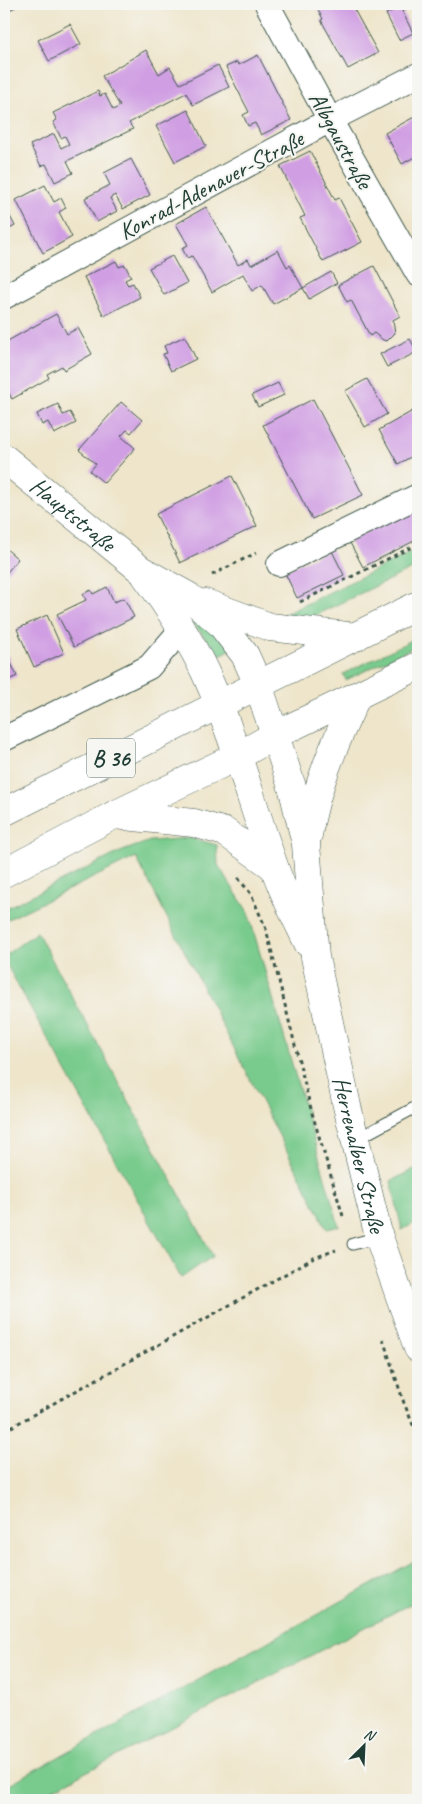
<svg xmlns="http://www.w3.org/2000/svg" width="422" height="1804" font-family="Caveat,sans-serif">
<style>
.green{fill:#79cb8d;stroke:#4c8460}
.building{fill:#d09fe3}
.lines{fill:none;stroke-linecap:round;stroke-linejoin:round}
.lane-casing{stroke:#3e564a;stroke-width:13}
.street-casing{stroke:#3e564a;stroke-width:26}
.secondary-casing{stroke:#3e564a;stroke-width:29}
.primary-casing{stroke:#3e564a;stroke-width:29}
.path{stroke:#3e564a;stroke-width:3;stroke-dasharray:4 4;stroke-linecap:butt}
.lane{stroke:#fff;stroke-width:11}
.street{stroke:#fff;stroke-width:24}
.secondary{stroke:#fff;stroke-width:28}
.primary{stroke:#fff;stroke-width:28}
.labels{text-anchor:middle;stroke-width:4;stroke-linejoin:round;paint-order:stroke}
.shield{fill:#f6f6f2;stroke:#60746d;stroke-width:1}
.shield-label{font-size:22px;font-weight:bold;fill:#1f3d34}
.street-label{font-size:24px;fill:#1f3d34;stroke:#f6f6f2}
</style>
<rect width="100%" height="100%" fill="#f6f6f2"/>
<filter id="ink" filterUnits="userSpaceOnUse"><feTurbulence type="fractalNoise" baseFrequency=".02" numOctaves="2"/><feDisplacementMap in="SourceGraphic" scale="10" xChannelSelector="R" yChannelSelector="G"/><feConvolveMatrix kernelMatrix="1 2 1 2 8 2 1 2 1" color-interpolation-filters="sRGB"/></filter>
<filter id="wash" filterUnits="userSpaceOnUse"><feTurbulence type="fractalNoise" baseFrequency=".0096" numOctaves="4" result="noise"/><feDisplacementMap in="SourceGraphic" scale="20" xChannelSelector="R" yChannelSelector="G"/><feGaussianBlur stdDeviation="1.12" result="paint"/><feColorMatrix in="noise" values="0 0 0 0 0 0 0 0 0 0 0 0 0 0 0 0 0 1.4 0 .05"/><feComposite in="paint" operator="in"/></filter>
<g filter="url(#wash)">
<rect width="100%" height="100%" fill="#eee5ca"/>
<path class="green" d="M418 549V566L309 618 281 616Z
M197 616 232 649 220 655 191 621Z
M418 637V645L346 680 343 674Z
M190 838 217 845 218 865 248 912 339 1226 327 1229 136 857 4 921V909L120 852 150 841Z
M37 932 213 1256 181 1278 4 960V956Z
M418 1167V1221L402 1230 391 1181Z
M418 1559V1600L32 1800H4V1787Z"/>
<g id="blocks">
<path class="building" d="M4 4H21L4 13Z
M315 4H351L378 53 348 69 321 20 323 19Z
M398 4H418V14L414 5 402 11 413 33 399 40 386 14 400 7Z
M70 24 81 44 49 61 38 40Z
M146 50 159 74 170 67 180 84 218 65 229 87 193 105 186 93 153 110 129 123 133 129 67 161 73 173 55 182 46 164 41 166 30 145 54 134 61 148 69 144 65 136 61 138 53 122 57 120 53 113 98 91 100 96 105 94 113 110 120 106 102 76Z
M258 55 291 120 261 135 255 123 248 126 243 115 249 112 226 67 237 62 239 65Z
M188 110 206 146 175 162 156 126Z
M416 116 418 121V155L402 164 385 133Z
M310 151 335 200 339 198 362 242 323 262 300 218 305 216 280 166Z
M131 159 150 195 123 209 115 195 110 198 117 211 97 222 85 198 110 185 104 173Z
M45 185 54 202 61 198 66 208 59 212 72 237 43 253 16 200Z
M4 205 15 226 4 232Z
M206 207 238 265 248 259 251 265 278 250 287 267 290 265 303 288 273 304 262 285 252 291 243 274 212 292 192 256 187 258 182 248 188 245 176 224Z
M172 256 187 283 164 295 149 268Z
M116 261 119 267 125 265 131 277 125 280 128 285 133 283 140 297 104 316 84 277Z
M374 266 400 316 393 320 395 333 387 341 383 340 374 333 370 336 351 300 347 302 338 285Z
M331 272 337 283 309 299 303 288Z
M56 314 67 334 78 328 92 354 64 370 62 366 47 374 49 378 12 399 4 384V343Z
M185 336 196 359 171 371 163 354 167 353 164 346Z
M410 339 417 352 387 367 380 354Z
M367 379 387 414 365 427 345 391Z
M278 383 284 395 258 407 252 395Z
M313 399 363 495 312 519 263 425Z
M121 402 142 420 131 433 127 430 121 436 135 448 104 483 90 471 96 464 79 450Z
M58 404 63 415 70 412 76 423 54 434 48 422 42 425 37 414Z
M418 408V453L398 464 379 430Z
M232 476 257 526 180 563 156 514Z
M418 506V539L363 567 349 541Z
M4 547 18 559 4 576Z
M331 549 344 575 297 598 284 571Z
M107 587 114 602 124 598 134 617 74 647 57 614 86 600 83 594 91 590 93 594Z
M47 615 64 653 34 667 17 629Z
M4 648 17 676 4 682Z"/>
</g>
</g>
<g filter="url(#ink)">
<use href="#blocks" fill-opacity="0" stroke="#3e564a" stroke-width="1"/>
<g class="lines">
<g class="lane-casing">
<path id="lane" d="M355 1140 418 1106
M353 1244 379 1237"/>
</g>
<g class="street-casing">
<path id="street" d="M267 4 330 120 418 274
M4 297 330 120 418 75
M279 564 418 496
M4 739 149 667 181 630"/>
</g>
<g class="secondary-casing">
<g id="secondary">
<path id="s1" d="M4 458 141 570 188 596 220 623 245 655 258 684 293 790 306 844 315 957 347 1106 379 1237 418 1348"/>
<path d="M145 575C167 605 189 638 205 672 234 735 251 801 274 866 283 893 296 918 308 943"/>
<path d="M205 603 270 627 356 637"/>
<path d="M114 815 194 823 225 832 274 867"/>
<path d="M308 835C316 786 335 742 357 696"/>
</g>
</g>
<g class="primary-casing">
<path id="primary" d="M4 812 418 605
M4 873 114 815 238 756 275 735 418 666"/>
</g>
<path class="path" d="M212 575 256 553
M300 602 418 544
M238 878 251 894 266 929 312 1113 343 1216
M383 1339 404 1403 418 1437
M4 1431 314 1258 336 1250"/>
<use href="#lane" class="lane"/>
<use href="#street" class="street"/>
<use href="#secondary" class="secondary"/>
<use href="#primary" class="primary"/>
</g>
</g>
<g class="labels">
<rect class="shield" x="87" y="738.5" width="48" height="39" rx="4"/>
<g class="shield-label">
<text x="111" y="766">B 36</text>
</g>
<g class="street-label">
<text transform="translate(341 140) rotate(61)" y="8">Albgaustraße</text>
<text transform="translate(211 185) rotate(-28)" y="8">Konrad-Adenauer-Straße</text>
<text dy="8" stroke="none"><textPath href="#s1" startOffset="89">Hauptstraße</textPath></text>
<text dy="8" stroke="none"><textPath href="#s1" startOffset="828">Herrenalber Straße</textPath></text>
</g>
</g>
<rect width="422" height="1804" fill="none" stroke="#f6f6f2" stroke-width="20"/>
<g transform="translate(364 1746) rotate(24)" stroke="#f6f6f2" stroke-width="4" paint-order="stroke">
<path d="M0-4L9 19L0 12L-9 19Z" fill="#1f3d34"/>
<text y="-8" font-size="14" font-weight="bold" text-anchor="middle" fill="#1f3d34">N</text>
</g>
</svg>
